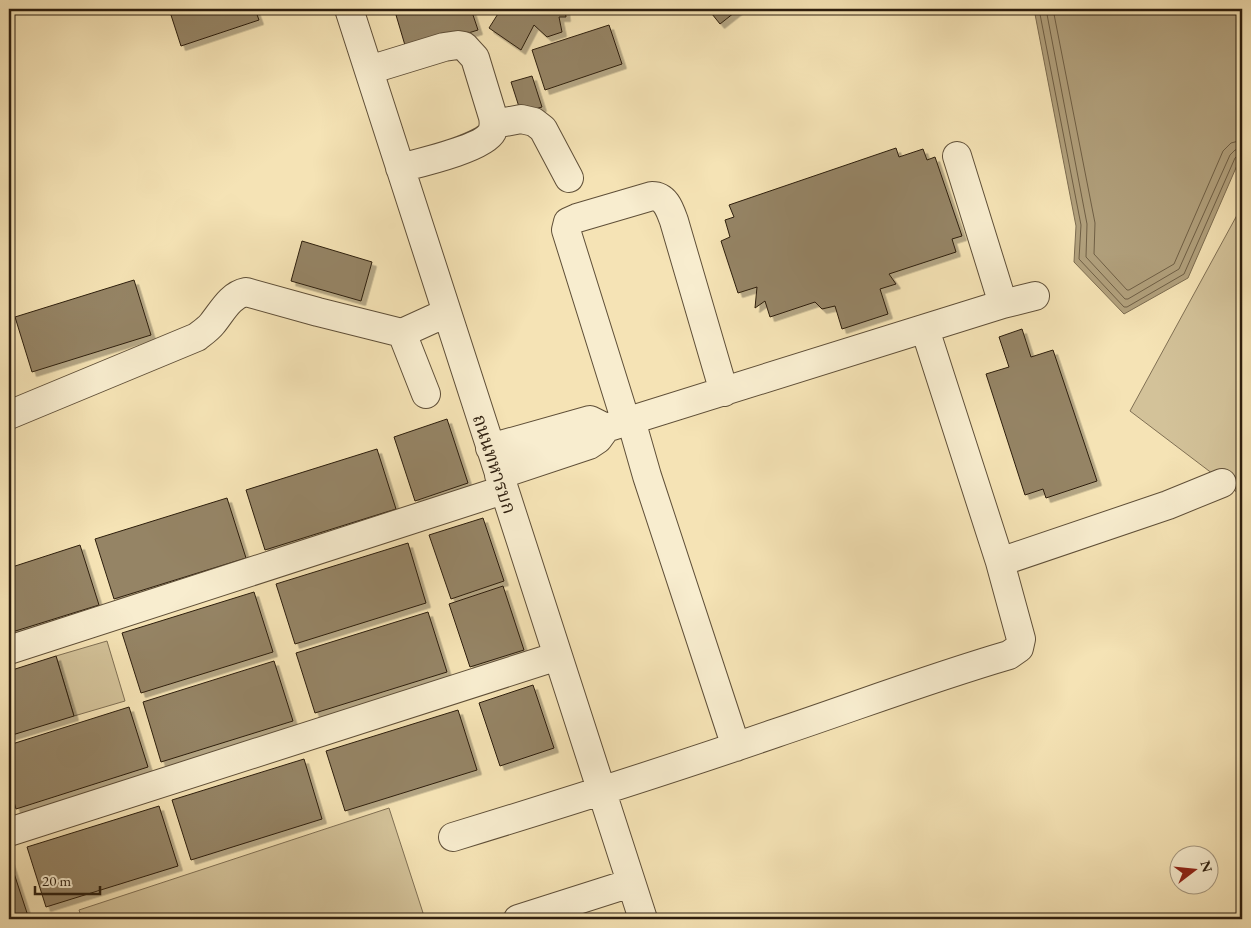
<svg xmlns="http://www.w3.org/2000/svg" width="1251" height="928" font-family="'EB Garamond','Noto Serif Thai',serif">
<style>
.green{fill:#d3c299;stroke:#807054}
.water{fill:#b1a07c;stroke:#7c6c50}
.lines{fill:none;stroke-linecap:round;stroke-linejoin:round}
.shore{stroke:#6f5f45;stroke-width:1}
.building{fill:#958465;stroke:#2d1e0e;filter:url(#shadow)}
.minor-casing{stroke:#5f4f38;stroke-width:30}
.minor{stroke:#f8edcf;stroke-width:28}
.labels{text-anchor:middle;stroke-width:4;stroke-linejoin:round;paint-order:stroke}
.street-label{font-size:19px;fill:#2d1e0e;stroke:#f8edcf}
</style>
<defs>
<filter id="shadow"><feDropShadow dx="4.5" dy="4.5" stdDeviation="0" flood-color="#0004"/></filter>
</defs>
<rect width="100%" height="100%" fill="#f5e3b5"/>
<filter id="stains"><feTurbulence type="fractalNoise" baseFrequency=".004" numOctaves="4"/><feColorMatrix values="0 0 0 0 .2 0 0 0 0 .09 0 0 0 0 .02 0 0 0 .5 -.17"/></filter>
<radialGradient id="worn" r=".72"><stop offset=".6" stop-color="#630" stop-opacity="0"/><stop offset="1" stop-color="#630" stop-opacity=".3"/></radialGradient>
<path class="green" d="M1242 206V496L1130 411Z
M107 641 125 701 74 716 56 656Z
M389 808 425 919H82L79 910Z"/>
<path class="water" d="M1034 9H1242V154L1188 278 1124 314 1074 262 1076 226Z"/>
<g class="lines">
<path class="shore" d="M1039 9 1081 225 1079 259 1124 307H1127L1184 274 1235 158 1238 155 1242 154
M1046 9 1087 224 1086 257 1125 299H1128L1179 269 1230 155 1235 150 1242 148
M1053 9 1095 223 1094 254 1127 290H1129L1174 264 1223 151 1231 143 1242 140"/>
</g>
<path class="building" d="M179 9H255L259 20 181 46 170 12Z
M416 9H471L478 30 407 52 396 15Z
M501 9H565L566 17H559L562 32 547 37 534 25 521 50 489 28Z
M708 9H739L720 24Z
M609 25 622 64 545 90 532 50Z
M532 76 542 107 521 113 511 82Z
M896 148 899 157 923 149 927 160 935 157 962 236 952 239 956 252 889 274 896 284 880 289 888 314 842 329 835 306 822 309 815 302 770 317 765 301 755 308 757 287 738 293 721 241 730 237 725 220 734 217 729 205Z
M302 241 372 262 361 301 291 281Z
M134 280 151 335 32 372 15 317Z
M1022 329 1031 357 1053 350 1097 481 1046 498 1043 489 1025 495 986 374 1009 367 999 337Z
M447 419 468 483 415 501 394 437Z
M377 449 396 509 265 550 246 490Z
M227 498 246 558 114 599 95 539Z
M483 518 504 581 451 599 429 535Z
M408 543 426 603 295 644 276 584Z
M80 545 99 605 9 633V568Z
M503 586 524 650 470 667 449 604Z
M254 592 273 652 141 693 122 633Z
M428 612 447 672 315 713 296 653Z
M56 656 74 716 9 736V671Z
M274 661 293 721 161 762 143 702Z
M533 685 554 748 500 766 479 703Z
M129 707 148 767 16 809 9 784V745Z
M458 710 477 770 345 811 326 751Z
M304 759 322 819 191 860 172 800Z
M159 806 178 866 46 907 27 847Z
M9 858 29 919H9Z"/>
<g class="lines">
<g class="minor-casing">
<path id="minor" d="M349 9 643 919
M369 70 444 47 458 45 464 46 475 58 493 117C494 122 494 127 492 132 484 148 419 163 400 168
M494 124 521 119 534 122 543 129 569 178
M957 156 1003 304
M402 333 426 394
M9 415 197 337C202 333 208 329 212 324 222 312 230 295 246 292L318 312 402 333 446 313
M631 420 647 476 736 747
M626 422 566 230 568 222 577 218 652 196C666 196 670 210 674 221L724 392
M490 448 590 420 606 428
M499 475 589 445 598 439 606 428 1003 304 1035 296
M1000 562 1168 505 1222 483
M9 650 503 490
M9 832 558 656
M453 837C561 804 669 770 776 733 854 707 930 678 1009 655L1019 648 1021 639 1000 562 925 329
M518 919 631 883"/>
</g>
<use href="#minor" class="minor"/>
</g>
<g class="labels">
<g class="street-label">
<text transform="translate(495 464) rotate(72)" y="7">ถนนทหารบก</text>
</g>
</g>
<rect width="1251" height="928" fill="none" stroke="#f5e3b5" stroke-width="30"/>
<rect x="10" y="10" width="1231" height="908" fill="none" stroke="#2d1e0e" stroke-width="2.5"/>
<rect x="15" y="15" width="1221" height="898" fill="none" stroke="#2d1e0e"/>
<g transform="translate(1194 870) rotate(74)"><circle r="24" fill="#f8edcf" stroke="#a79a82"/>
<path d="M0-4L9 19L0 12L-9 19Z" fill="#8f2418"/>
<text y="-8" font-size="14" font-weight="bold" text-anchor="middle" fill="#2d1e0e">N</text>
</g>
<path d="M35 886v8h65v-8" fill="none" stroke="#2d1e0e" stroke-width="2.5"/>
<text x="42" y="886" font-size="15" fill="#2d1e0e" stroke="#f8edcf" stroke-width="4" paint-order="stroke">20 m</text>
<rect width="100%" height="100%" filter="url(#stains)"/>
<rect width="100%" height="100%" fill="url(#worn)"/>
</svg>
